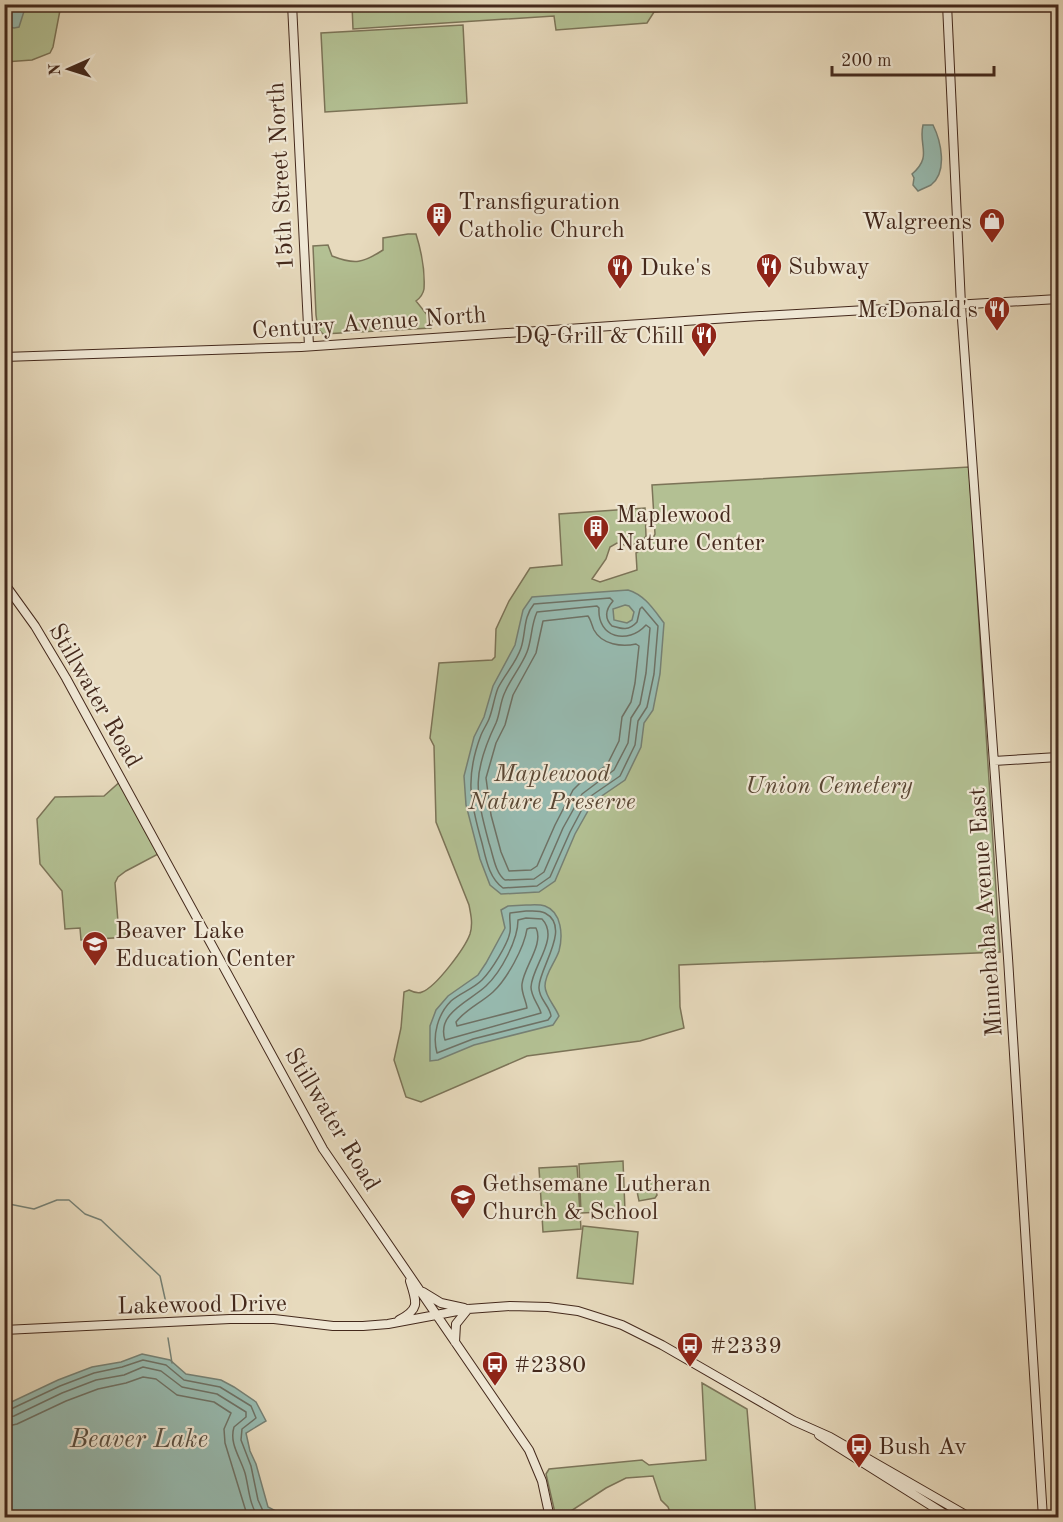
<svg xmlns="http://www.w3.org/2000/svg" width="1063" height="1522" font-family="'Old Standard TT',serif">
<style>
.green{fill:#b3c093;stroke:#7c7458;stroke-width:1.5}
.water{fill:#97bbb1;stroke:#768175;stroke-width:1.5;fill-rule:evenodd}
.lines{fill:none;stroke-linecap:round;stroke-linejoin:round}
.shore{stroke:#6e7266;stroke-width:1.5}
.stream{stroke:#768175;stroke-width:1.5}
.secondary-casing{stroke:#44291c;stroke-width:10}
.secondary{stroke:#efe7d4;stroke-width:8}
.labels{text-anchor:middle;stroke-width:4.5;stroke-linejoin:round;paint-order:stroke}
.street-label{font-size:24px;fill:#44291c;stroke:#efe7d4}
.poi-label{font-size:24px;fill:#44291c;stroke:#efe7d4;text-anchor:start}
.park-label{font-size:24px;font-style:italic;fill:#5a4734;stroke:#efe7d4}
.water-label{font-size:26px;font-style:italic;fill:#594e41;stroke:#efe7d4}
</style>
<rect width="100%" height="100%" fill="#e7dabd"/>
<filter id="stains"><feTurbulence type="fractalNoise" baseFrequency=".00333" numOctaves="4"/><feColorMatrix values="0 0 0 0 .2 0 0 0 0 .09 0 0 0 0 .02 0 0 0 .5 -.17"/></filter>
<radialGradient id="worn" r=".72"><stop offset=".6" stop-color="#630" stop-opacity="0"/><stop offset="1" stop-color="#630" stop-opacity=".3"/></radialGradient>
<path class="green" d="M4 5H61L53 47 50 53 32 60 5 62Z
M352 5V4L709 5 705 7 654 12 647 23 556 30 554 16 353 29Z
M463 25 467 103 325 112 321 33Z
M408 234H416C421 250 425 272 424 289 423 295 420 298 416 301L432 321 431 328 323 334 318 329 316 315 313 246 328 245 332 256C355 265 363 263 383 250V238Z
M969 467 1000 952 679 965 680 1007 684 1028 640 1041 527 1056 421 1102 406 1097 394 1060 401 1028 404 992 409 990C413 992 418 994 422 992 436 987 465 948 470 934 473 924 471 915 469 905L436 822 434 746 430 738 439 663 492 660 495 657 496 629 509 601 530 568 562 565 559 514 645 508 646 536 643 541 629 546 617 543 610 547 606 559 592 579 600 582 637 570 636 553 649 546 655 534 652 485Z
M122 780 162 852 126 871 118 877 115 883 118 922 129 937 81 940 80 928 65 929 62 891 40 864 37 819 55 797 104 796Z
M5 819 11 835 5 897H4Z
M623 1161 625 1211 581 1213 579 1164Z
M577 1166 581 1229 543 1232 539 1168Z
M649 1179 655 1184 657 1195 655 1198 639 1201 635 1182Z
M583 1226 638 1232 633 1284 577 1278Z
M702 1383 747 1409 756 1517H672L668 1507 661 1500 653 1476 626 1478 606 1488 571 1511 555 1513 546 1474 549 1469 642 1460 649 1465 706 1460Z"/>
<path class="water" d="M5 4 26 5 19 27 14 28 5 26Z
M923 125H933C941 141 948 172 931 185 927 187 922 189 918 191L913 185 914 178 912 174C933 156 918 146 923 125Z
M628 590C645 595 654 610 664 623L660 674 653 710 644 723 641 747 625 780 593 802 575 834 555 881 539 892 501 894 490 885 480 859 466 805 464 776 474 737 484 717 493 686 515 645 523 610 532 597ZM625 605 629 606 634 612 632 620 627 623 614 620 613 609Z
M526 905C532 905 539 904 545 906 562 912 563 936 559 951 555 963 545 973 545 986 545 996 555 1006 559 1016L553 1025 474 1045 438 1060 430 1061V1026L436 1010 448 996 478 975 486 963 505 928 501 910 508 906Z
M142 1354 170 1360 186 1374 221 1380 234 1387 256 1402 266 1421 246 1433 250 1451 256 1464 268 1507 276 1511 281 1517H5V1405L58 1380 92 1367 121 1362Z"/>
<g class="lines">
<path class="shore" d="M610 598 613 601C606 609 604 618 612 626 622 629 629 631 637 622L640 609 642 607 658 626 654 674 647 707 638 721 635 745 620 776 588 798 570 832 550 877 537 886 503 888C489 878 486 859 482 843 470 801 465 777 481 735 483 730 487 724 489 719 493 709 494 698 498 688 505 674 516 663 521 648 526 633 523 617 534 604Z
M597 606 599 608C597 638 628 645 646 625L650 628 646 673 640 704 631 718 628 743 614 770 582 794 563 828 544 872 534 879 505 880C495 873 493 854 489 843 475 791 472 773 496 723 500 714 500 702 505 692 511 678 521 667 527 652 532 639 531 625 537 612Z
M588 616C591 620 592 626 594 630 602 645 622 647 636 644L639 646 635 683 631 702 622 717 619 741 607 765 580 783 573 790 555 825 537 866 531 870 509 871 501 852 491 815 486 778 496 743 505 725 513 695 536 653 543 621Z
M526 911C532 911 540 910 545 913 572 927 539 968 539 987 538 998 550 1006 551 1016L548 1020 473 1039 437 1053C432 1035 438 1014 451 1001 460 993 473 989 482 980 491 971 508 944 510 932 511 925 509 919 510 913Z
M526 918 542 919C560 938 532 966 531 987 531 997 539 1005 541 1013L445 1040C436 1013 470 1001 486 986 501 972 518 940 518 920Z
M530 928H536C544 944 524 967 522 984 521 993 526 1000 527 1008L457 1026 456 1022C466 1009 481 1003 493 992 507 979 524 948 527 929Z
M4 1410 11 1409 60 1386 94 1373 122 1367 143 1360 166 1365 184 1380 220 1387 251 1406 256 1418 242 1429 241 1440 251 1466 258 1500 263 1511 273 1518
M4 1418 14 1416 62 1393 96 1380 124 1375 143 1367 161 1371 182 1387 217 1394 246 1412V1417L234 1427C229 1443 240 1457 245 1473 249 1488 249 1505 259 1518
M4 1427 17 1424 66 1401 98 1389 126 1383 143 1377 156 1379 177 1395 214 1402 231 1413 224 1429 225 1443 248 1518"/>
<path class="stream" d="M4 1203 34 1209 57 1200H69L85 1214 101 1220 160 1276 166 1303
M168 1338 172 1363"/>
<g class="secondary-casing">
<path id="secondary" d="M292 4 309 346
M947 4 961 305 1008 958 1043 1518
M4 357 301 347 744 317 1058 299
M4 583 35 626 66 678 323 1149 529 1450 542 1481 550 1518
M994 761 1058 757
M423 1292 441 1303 464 1308
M399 1320C420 1309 417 1303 410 1281
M4 1330 230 1319H274L333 1326H363L388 1324 468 1309 510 1306 548 1307 578 1311 622 1325 662 1345 794 1421 830 1437 971 1518
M455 1342 456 1324 468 1309
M819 1435 951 1518"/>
</g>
<use href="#secondary" class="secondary"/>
</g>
<defs>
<g id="building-pin" transform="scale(1.35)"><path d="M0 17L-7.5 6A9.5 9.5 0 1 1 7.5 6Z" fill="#8f2418" stroke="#efe7d4"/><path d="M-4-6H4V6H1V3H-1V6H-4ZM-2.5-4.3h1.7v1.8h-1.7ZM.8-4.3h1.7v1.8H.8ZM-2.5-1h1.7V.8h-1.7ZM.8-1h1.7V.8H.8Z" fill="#fff"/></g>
<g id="shop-pin" transform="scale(1.35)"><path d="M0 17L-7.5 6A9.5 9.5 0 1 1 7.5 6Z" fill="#8f2418" stroke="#efe7d4"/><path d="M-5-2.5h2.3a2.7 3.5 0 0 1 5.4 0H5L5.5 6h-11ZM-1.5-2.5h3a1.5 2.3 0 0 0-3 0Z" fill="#fff"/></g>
<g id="restaurant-pin" transform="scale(1.35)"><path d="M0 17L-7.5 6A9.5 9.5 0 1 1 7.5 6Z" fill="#8f2418" stroke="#efe7d4"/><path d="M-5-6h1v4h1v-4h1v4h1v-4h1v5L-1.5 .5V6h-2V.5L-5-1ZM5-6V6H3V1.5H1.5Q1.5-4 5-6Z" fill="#fff"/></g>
<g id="school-pin" transform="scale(1.35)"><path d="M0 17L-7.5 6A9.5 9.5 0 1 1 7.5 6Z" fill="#8f2418" stroke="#efe7d4"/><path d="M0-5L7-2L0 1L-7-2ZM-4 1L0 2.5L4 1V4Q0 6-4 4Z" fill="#fff"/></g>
<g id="bus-pin" transform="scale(1.35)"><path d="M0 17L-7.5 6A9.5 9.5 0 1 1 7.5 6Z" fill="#8f2418" stroke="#efe7d4"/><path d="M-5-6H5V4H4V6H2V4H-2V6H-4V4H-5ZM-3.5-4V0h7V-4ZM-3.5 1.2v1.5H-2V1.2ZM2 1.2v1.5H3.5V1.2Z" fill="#fff"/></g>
</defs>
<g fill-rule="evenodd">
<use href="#building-pin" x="439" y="215"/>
<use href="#shop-pin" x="992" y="221"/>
<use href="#restaurant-pin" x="769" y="266"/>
<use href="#restaurant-pin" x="620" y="267"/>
<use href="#restaurant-pin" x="997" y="309"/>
<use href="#restaurant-pin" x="704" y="335"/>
<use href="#building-pin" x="596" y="528"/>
<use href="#school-pin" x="95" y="944"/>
<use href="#school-pin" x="463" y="1197"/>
<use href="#bus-pin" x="690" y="1345"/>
<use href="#bus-pin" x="495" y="1364"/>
<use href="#bus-pin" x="859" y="1446"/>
</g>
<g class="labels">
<g class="street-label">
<text transform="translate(280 176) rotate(-93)" y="8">15th Street North</text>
<text transform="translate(369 322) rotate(-4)" y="8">Century Avenue North</text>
<text transform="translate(96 695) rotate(60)" y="8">Stillwater Road</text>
<text transform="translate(985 912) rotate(-94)" y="8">Minnehaha Avenue East</text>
<text transform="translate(333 1119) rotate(59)" y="8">Stillwater Road</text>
<text transform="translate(202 1304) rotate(-1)" y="8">Lakewood Drive</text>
</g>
<g class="poi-label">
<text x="458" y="209">Transfiguration<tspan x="458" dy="28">Catholic Church</tspan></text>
<text x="972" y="229" text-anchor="end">Walgreens</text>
<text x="788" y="274">Subway</text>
<text x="640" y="275">Duke's</text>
<text x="978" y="317" text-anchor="end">McDonald's</text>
<text x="684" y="343" text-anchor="end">DQ Grill &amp; Chill</text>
<text x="616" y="522">Maplewood<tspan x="616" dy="28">Nature Center</tspan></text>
<text x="115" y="938">Beaver Lake<tspan x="115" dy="28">Education Center</tspan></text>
<text x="482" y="1191">Gethsemane Lutheran<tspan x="482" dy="28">Church &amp; School</tspan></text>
<text x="710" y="1353">#2339</text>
<text x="514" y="1372">#2380</text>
<text x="878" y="1454">Bush Av</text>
</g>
<g class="park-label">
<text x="552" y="781">Maplewood<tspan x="552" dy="28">Nature Preserve</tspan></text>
<text x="829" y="793">Union Cemetery</text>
</g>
<g class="water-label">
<text x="139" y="1447">Beaver Lake</text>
</g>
</g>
<rect width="1063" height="1522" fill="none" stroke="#e7dabd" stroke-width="24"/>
<rect x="6" y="6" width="1051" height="1510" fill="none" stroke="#44291c" stroke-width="3"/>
<rect x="12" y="12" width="1039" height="1498" fill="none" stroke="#44291c" stroke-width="1.5"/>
<g transform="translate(69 69) rotate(267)" stroke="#efe7d4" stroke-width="4.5" paint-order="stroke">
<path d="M0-4.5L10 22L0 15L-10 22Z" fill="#44291c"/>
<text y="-9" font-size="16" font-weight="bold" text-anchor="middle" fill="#44291c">N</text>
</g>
<path d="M832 66v9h162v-9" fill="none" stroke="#44291c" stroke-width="3"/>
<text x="841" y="66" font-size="18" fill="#44291c" stroke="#efe7d4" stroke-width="4.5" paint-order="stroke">200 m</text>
<rect width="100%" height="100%" filter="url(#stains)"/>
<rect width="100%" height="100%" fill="url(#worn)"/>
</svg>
